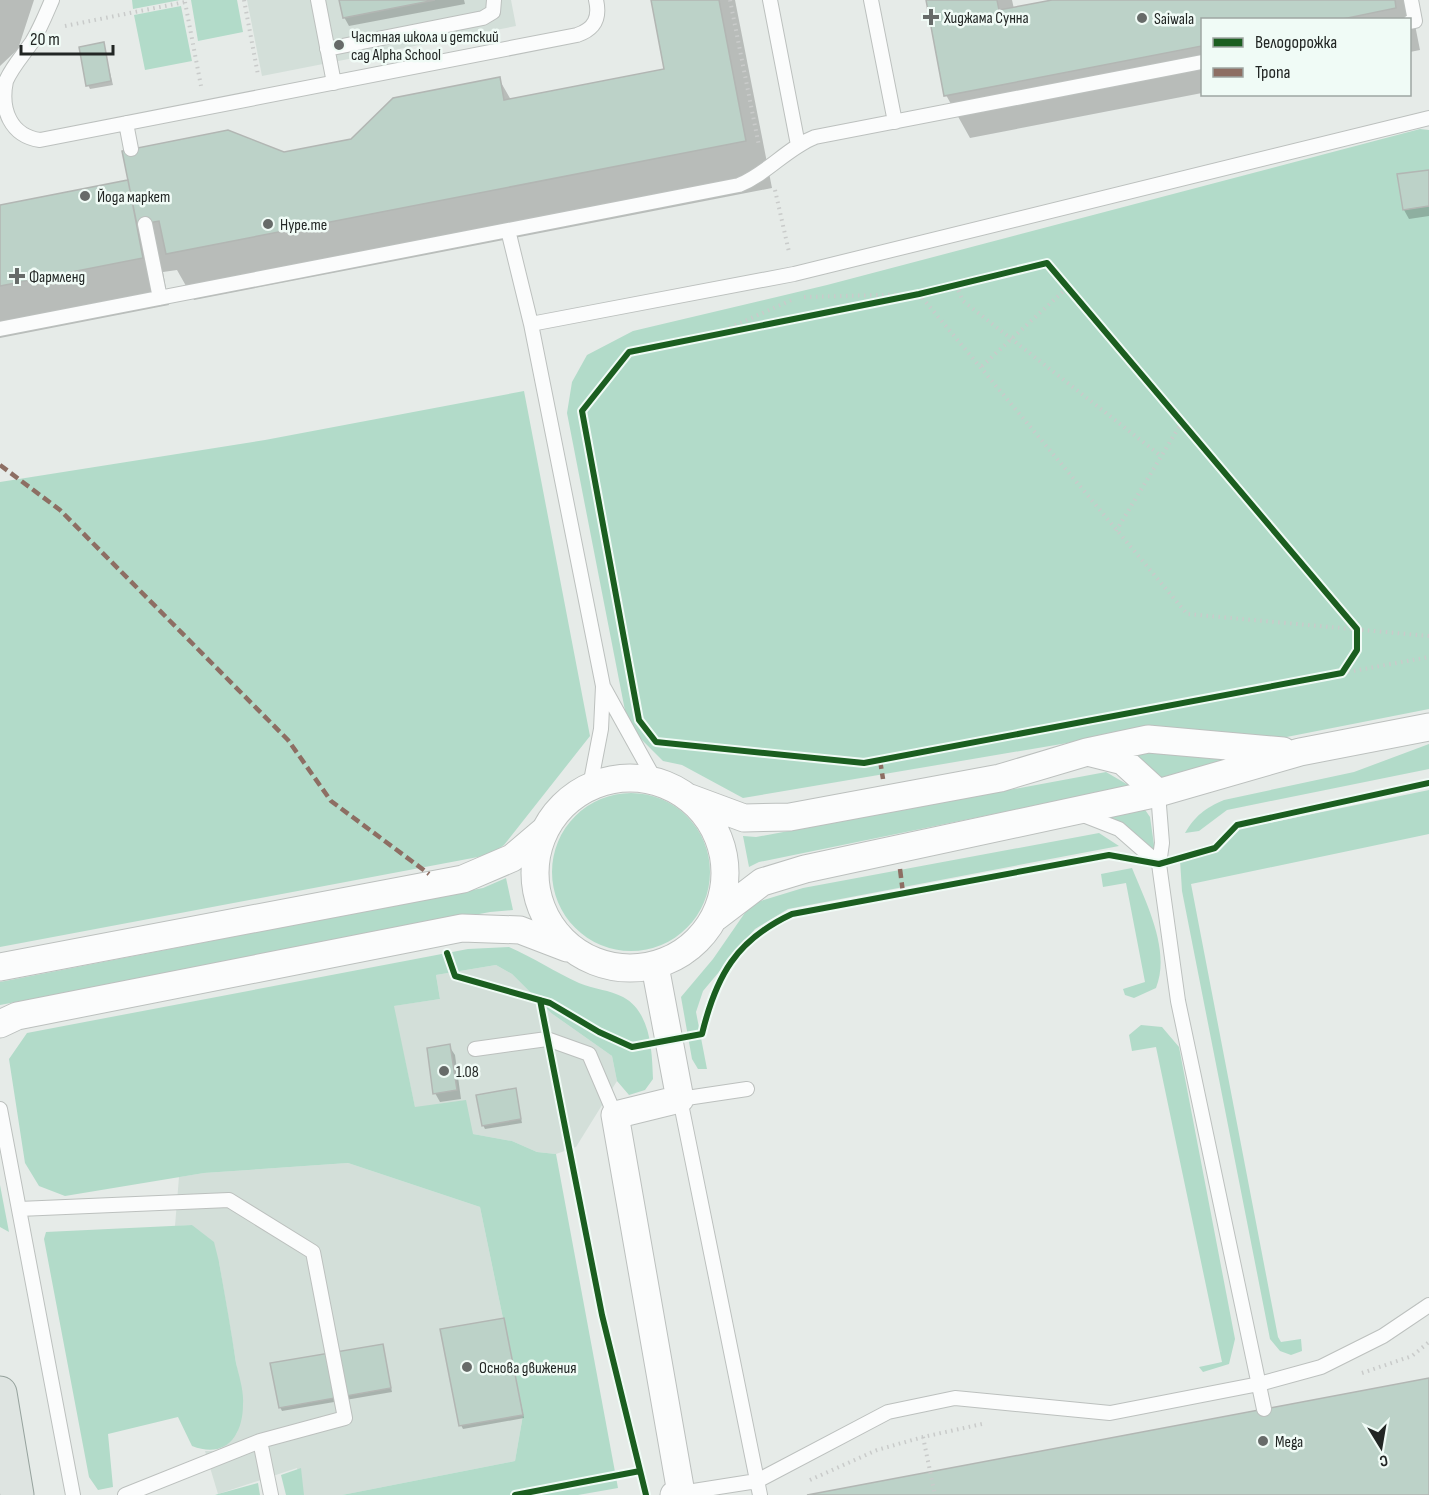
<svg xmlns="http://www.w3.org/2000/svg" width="1429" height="1495" font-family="'Sofia Sans Condensed',sans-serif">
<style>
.built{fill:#d3dfd9}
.green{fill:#b2dbc9}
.shadow{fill:#0003}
.building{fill:#bcd2c8;stroke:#b2b6b3;stroke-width:1.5}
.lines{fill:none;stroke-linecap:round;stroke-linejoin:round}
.lane-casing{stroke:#bcc0be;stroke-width:16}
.street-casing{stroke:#bcc0be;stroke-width:29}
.primary-casing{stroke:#96a29d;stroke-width:35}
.path{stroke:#c9cbca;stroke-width:4;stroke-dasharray:1.5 4.5;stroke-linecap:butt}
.lane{stroke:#fbfcfc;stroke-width:14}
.street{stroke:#fbfcfc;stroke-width:27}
.primary{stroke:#dee4e1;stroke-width:33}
.quiet{stroke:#8d6e63;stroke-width:4.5;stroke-dasharray:9 4.5;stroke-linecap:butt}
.cycleway-casing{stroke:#f0fbf6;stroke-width:10}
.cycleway{stroke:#1b5e20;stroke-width:6}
.poi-dot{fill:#676b69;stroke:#f0fbf6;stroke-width:2}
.labels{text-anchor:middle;stroke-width:5;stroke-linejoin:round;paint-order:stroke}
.poi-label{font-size:16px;fill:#222624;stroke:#f0fbf6;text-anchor:start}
</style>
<rect width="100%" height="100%" fill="#e6ebe8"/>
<path class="built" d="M247 0H511L516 26 262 76Z
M496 965 512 974 551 1013 612 1056 617 1081 576 1147 556 1154 537 1152 512 1141 473 1134 415 1107 393 1006 440 999 436 975Z
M348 1163 480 1207 523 1415 515 1461 342 1495H303L297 1468 218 1494 205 1451H218L237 1433 243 1404 219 1262 192 1225 175 1226 179 1177 204 1173Z"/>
<path class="green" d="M132 0H180L133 9Z
M191 0H237L243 32 198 41Z
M181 6 192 61 145 70 134 15Z
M1420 129 1429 130V709L1256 743 1126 733 743 798 682 765 663 761 628 726 567 413 572 382 587 355 633 331 827 285Z
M524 391 590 736 504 845 494 852 478 857 0 947V482L265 440Z
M1429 744V769L1227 810 1199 831 1185 833C1195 816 1205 808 1224 800L1354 772Z
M1138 748 1249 761 1158 779 1123 752Z
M1106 772 1130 786 759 862 749 867 743 836 756 837Z
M1429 790V834L1191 884 1278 1337 1281 1342 1301 1339 1302 1351 1291 1355 1280 1351 1270 1339 1182 891 1180 860 1217 852 1239 829Z
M552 872a79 79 0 1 1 158 0a79 79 0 1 1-158 0Z
M1141 804 1150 817 1155 852 1098 813Z
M1099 833 1119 846 788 909 755 929 703 991 696 1012 707 1069H698L692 1059 681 997 713 959 751 904 803 888Z
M1132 868C1146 903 1171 950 1156 988L1134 998 1125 995 1123 989 1145 982 1126 883 1103 887 1101 874Z
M506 878 513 910 490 912 0 1005V982L483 888Z
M509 947C534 958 555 972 579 983 593 989 610 990 623 997 651 1012 652 1051 653 1079L645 1090 629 1095 617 1081 612 1056 551 1013 512 974 496 965 436 975 440 999 394 1006 415 1107 466 1100 473 1134 512 1141 537 1152 556 1154 618 1488 578 1495H342L515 1461 523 1415 480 1207 348 1163 204 1173 65 1196 39 1186 25 1163 9 1059 27 1033 468 949Z
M1141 1025 1162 1027 1179 1047 1235 1339 1229 1364 1203 1372 1199 1367 1222 1362 1156 1047 1132 1051 1129 1035Z
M0 1185 9 1232 0 1227Z
M192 1225 214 1242 219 1262C225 1296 231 1329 236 1363 239 1376 244 1391 243 1404 243 1437 225 1459 192 1446L178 1417 108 1434 113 1487 98 1490 89 1477 44 1239 46 1232Z
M301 1468 304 1495H286L281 1475Z
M258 1483 260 1495H215L218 1494Z"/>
<path class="shadow" d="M0 0H34L18 49 0 66Z
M341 0H464L465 4 349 26 344 17Z
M652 0H735L772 188 194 300 177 270 163 272 169 305 0 338V207L352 140 499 79 511 100 666 70Z
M927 0H1012L1014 9 1060 0H1410L1420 50 1410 52V20H1202V93L970 138 946 95Z
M103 44 113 85 90 89 88 85Z
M1429 171V216L1409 219 1404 210Z
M449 1046 455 1055 461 1099 440 1102 435 1093Z
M515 1090 522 1123 485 1129 483 1125Z
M503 1319 524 1418 463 1429 461 1425Z
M382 1346 392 1392 282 1411 280 1407Z"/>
<path class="building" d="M339 0H435L343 18Z
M651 0H719L746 141 166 254 159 221 137 225 122 151 228 130 284 152 351 139 393 98 500 77 504 100 664 69Z
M926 0H997L999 10 1052 0H1395L1396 8 1338 20H1202V46L944 96Z
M104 42 111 81 86 86 79 47Z
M1429 170V206L1403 210 1397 174Z
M128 180 143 258 0 286V205Z
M450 1044 457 1090 433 1094 427 1048Z
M516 1088 521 1119 482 1126 476 1095Z
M504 1318 523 1415 459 1426 440 1329Z
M383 1344 391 1388 279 1408 270 1363Z
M1429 1378V1495H807L929 1472Z"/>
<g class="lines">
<g class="lane-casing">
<path id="lane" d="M52 0C46 14 40 29 32 42 23 55 12 67 6 81 0 110 11 136 40 140L577 35C595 29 600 17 596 0
M318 0 334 83
M770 0 798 145
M871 0 895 122
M1410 22 1415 21 1411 0
M327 49 483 18 493 12 494 0
M126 123 131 149
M145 224 160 298
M508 230 531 324 603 686 601 729 590 786
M531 324 794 274 1429 118
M0 329 739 185C768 173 787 148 815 137L1202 62
M604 688 655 780
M1158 793 1162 843 1159 864 1178 1001 1264 1409
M1078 813 1119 829 1159 864
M475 1049 547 1039 589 1054 615 1115
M747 1089 680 1099 760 1495
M0 1109 73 1495
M19 1209 229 1200 313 1252 345 1418 260 1441 125 1495
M260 1441 271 1495
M681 1493 757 1481 888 1412 955 1398 1110 1413 1259 1384 1321 1367 1383 1336 1429 1305"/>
</g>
<g class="street-casing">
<path id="street" d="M1091 753 1123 761 1158 793
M535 873a95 95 0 1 1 190 0a95 95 0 1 1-190 0Z
M690 798 744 818 790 817 1000 778 1087 752 1148 739 1283 751
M716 917 762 882 805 869 1158 793 1300 752 1429 727
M655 966 680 1099 615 1115 681 1493 674 1495
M0 967 463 879 512 858 545 830
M0 1024 17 1016 462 928 520 930 567 948"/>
</g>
<g class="primary-casing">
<path id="primary" d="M0 1393 17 1495"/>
</g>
<path class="path" d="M244 0 258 75
M730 0 759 146
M185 2 201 86
M65 26 185 2
M775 190 789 252
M956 285 963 301 1161 456
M804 297 919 294 1187 614 1429 636
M713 335 794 299
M982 366 1068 287
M1116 531 1182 422
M1342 673 1429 657
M449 960 455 976 540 1000 544 1019
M552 1065 602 1315 645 1491
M1362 1373 1412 1356 1429 1342
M923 1437 935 1495
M810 1480 877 1450 923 1437 982 1424"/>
<use href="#lane" class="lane"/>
<use href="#street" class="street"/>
<use href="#primary" class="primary"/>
<path class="quiet" d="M0 465 60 510 288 740 331 801 429 874
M880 760 883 779
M900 869 903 893"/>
<g class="cycleway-casing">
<path id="cycleway" d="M1047 263 1357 629V650L1342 673 864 763 656 742 639 720 582 411 629 352 919 294Z
M447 953 455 976 550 1003 599 1032 632 1047 702 1034C716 976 736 940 792 914L1109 855 1159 864 1215 848 1237 825 1429 783
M540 1000 602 1315 646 1495
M515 1495 640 1471"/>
</g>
<use href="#cycleway" class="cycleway"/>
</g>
<g class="poi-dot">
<path d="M928 8h6v6h6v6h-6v6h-6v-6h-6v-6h6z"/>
<circle cx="1142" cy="18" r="6"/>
<circle cx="339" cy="45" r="6"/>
<circle cx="85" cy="196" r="6"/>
<circle cx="268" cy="224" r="6"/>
<path d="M14 267h6v6h6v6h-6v6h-6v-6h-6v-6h6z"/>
<circle cx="444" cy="1071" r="6"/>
<circle cx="467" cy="1367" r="6"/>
<circle cx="1263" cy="1441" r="6"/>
</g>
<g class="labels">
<g class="poi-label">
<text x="944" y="23">Хиджама Сунна</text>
<text x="1154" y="24">Saiwala</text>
<text x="351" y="42">Частная школа и детский<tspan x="351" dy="18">сад Alpha School</tspan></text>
<text x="97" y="202">Йода маркет</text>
<text x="280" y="230">Hype.me</text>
<text x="29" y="282">Фармленд</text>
<text x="456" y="1077">1.08</text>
<text x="479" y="1373">Основа движения</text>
<text x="1275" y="1447">Mega</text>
</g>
</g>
<rect x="1201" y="18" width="210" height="78" fill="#f0fbf6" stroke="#9ea6a2" stroke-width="1.5"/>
<rect x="1213" y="38" width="30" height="9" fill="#1b5e20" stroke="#9ea6a2" stroke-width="1.5"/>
<text x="1255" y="48" font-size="18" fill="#222624">Велодорожка</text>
<rect x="1213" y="68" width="30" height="9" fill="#8d6e63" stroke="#9ea6a2" stroke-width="1.5"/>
<text x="1255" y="78" font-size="18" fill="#222624">Тропа</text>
<g transform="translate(1381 1447) rotate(169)" stroke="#f0fbf6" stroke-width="4.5" paint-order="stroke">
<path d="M0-4.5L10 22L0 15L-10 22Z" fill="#222624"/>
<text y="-9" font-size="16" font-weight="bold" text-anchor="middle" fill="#222624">С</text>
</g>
<path d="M21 45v9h92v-9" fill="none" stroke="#222624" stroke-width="3"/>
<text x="30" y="45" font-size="18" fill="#222624" stroke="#f0fbf6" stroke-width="4.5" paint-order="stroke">20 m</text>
</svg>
